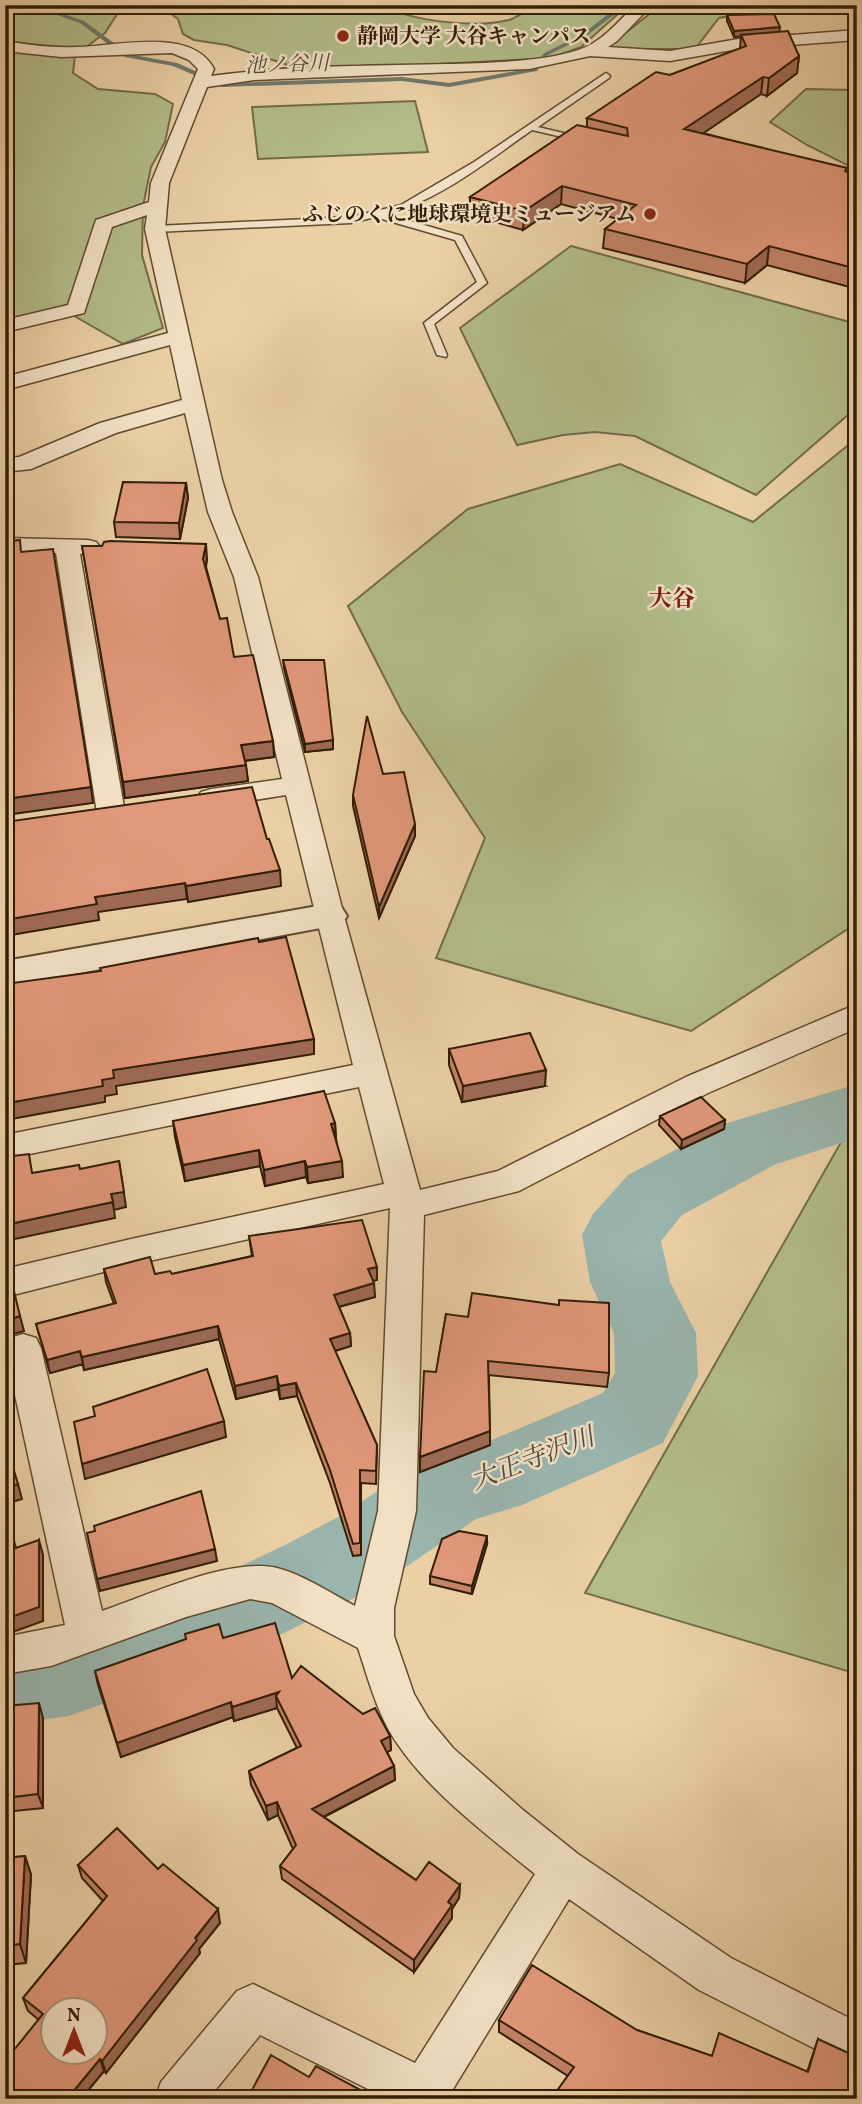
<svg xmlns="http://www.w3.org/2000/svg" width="862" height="2104" font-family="Vollkorn,'Noto Serif JP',serif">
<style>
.green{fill:#b3bc8a;stroke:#726c48;stroke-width:2}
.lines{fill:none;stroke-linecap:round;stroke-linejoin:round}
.stream{fill:#70786b;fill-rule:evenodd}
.river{fill:#99b5ae;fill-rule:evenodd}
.service-casing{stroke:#604a2f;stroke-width:3}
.minor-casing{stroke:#604a2f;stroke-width:3}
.tertiary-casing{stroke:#604a2f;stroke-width:4}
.service{fill:#f2e0c5;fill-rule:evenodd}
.minor{fill:#f2e0c5;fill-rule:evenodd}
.tertiary{fill:#f2e0c5;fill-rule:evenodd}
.wall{fill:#c28369;stroke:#321d07;stroke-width:2}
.shaded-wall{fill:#9e6a55;stroke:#321d07;stroke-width:2}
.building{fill:#e1987a;stroke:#321d07;stroke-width:2;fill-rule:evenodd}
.poi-dot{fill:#8f2418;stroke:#f2e0c5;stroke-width:2.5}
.labels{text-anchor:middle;stroke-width:5;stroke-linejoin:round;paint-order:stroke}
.far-poi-label{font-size:21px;font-weight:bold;fill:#321d07;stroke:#f2e0c5;text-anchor:start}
.far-water-label{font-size:21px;font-style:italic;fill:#514b39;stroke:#f2e0c5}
.far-quarter-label{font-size:23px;font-weight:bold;fill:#7a1f14;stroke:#f2e0c5}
.water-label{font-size:26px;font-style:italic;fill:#514b39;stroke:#f2e0c5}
</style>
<rect width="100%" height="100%" fill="#ebd0a6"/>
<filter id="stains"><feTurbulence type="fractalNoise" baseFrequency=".00286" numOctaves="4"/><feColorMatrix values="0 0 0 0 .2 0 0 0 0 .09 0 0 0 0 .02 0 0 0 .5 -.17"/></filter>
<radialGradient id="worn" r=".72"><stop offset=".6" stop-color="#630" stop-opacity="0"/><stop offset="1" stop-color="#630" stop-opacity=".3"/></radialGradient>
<path class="green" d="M5 5H123L105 33 75 55 73 73 98 89 155 94 173 104 165 142 151 167 143 206 142 255 163 328 123 344 62 309 5 319Z
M159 5H383C412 22 476 28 509 20 519 17 528 8 537 5 549 1 611 5 628 5L581 47 551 58 404 66 297 68 227 45 194 40 183 34 178 19Z
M661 5H857V12L766 10 719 18 695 49H605Z
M806 89 857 90V170L807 145 770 122Z
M415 101 428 152 258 159 252 107Z
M571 246 857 324V407L756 495 635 436 595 432 563 435 517 445 460 328Z
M857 438V923L691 1031 436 958 485 838 402 712 348 606 468 509 620 464 753 522Z
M857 1114V1674L585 1593Z"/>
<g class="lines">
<path class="stream" d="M28 5H38L84 21 129 54 177 63 223 83 402 77 449 83 533 68 544 53 581 35 620 5H627L585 37 548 55 537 71 449 87 402 81 222 87 173 66 125 57 80 23Z"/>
<path class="river" d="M857 1084V1138L776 1164 682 1215 661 1241 670 1282 696 1333 698 1376 663 1443 522 1505 476 1519 400 1571 349 1601 222 1663 68 1716 5 1725V1639L68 1630 171 1599 285 1545 338 1517 422 1462 480 1445 603 1393 615 1373 614 1333 590 1282 582 1235 593 1214 628 1175 724 1124Z"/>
<g class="service-casing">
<path id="service" d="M606 73 610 76 609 78 538 127 584 138V142L532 130C489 160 437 202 386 214L462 236 487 283 434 324 447 355 446 357 437 355 424 323 477 282 455 240 375 217 351 223 155 232 150 229 155 226 351 217 401 205 474 162Z"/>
</g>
<g class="minor-casing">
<path id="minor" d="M635 5H652L617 41 608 47 670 51 738 39 857 30V40L738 49 670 61 590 56 529 69 254 80 207 87 169 183 165 229 222 480 232 512 258 577 344 916 420 1190 498 1171 686 1077 857 1004V1028L708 1093 519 1191 424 1215 416 1511 394 1608V1636L414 1694 428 1718 453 1748 523 1810 578 1854 731 1958 857 2022V2070L699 1990 569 1899 447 2099H388L260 2035 208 2099H155L161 2082 237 1991 253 1984 415 2063 535 1874C491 1838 431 1793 399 1746 378 1717 369 1681 358 1648L272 1603 250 1599 186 1617 51 1666 5 1674V1637L65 1625 5 1349 10 1338 23 1334 36 1338 41 1348 102 1611C149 1595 230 1557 277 1568 304 1575 330 1593 355 1606L378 1511 390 1208 131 1265 5 1297V1269L131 1239 384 1184 359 1087 5 1159V1135L353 1065 286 795 211 807 201 804 197 798 201 792 211 789 282 779 234 577 208 512 185 413 116 433 31 469 5 472V458L19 457 100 423 182 400 170 345 5 390V377L168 333 145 229 147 215 112 227 84 313 5 332V320L68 305 96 220 149 202 151 183 198 69 189 60 172 53 61 57 5 51V41C29 45 52 48 76 47 116 47 192 26 214 69L211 76C289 65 369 66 447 64 485 63 552 62 586 47 605 38 620 20 635 5Z
M5 538 88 540 96 542 100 547 96 552 80 554 125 813 121 819 111 822 101 819 97 813 56 553 5 552Z"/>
</g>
<g class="tertiary-casing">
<path id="tertiary" d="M329 904 342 908 347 916 342 924 5 987V961Z"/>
</g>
<use href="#service" class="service"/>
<use href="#minor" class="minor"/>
<use href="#tertiary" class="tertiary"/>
</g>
<path class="wall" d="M727 15 780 32 799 56 797 73 767 96 761 94 703 133 846 172 857 178V289L767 265 745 283 603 248 605 229 618 219 561 204 523 230 470 215V197L587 127V118L670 75 740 49 741 36 734 37 727 21Z
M186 483 188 498 180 539 116 537 114 522Z
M82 546 207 559 206 567 220 619 234 657 273 741 274 757 245 761 248 781 125 798Z
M283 660 333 740V749L305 752 284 668Z
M383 774 415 836 379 918 353 806V795Z
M449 1049 545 1086 462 1102 449 1065Z
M660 1116 725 1120 724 1129 681 1149 659 1125Z
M173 1121 335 1123 336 1139 343 1177 308 1183 306 1177 265 1186 260 1166 185 1181 175 1137Z
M249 1236 377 1267V1280L373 1281 375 1297 339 1307 350 1333 351 1346 335 1351 377 1445 376 1484 361 1483V1555L353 1556 330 1483 297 1396 280 1399 278 1389 236 1399 219 1339 84 1370 83 1364 50 1373 36 1324 114 1304 106 1282 104 1269 155 1274H172L252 1256Z
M446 1314 609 1373 607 1387 489 1375 490 1445 420 1472Z
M487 1544 472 1594 430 1584V1576Z
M223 1638 390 1736 391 1750 387 1752 394 1766 395 1780 324 1817 416 1880 460 1885 459 1898 452 1909V1918L414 1972 282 1879 280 1866 293 1849 278 1815 268 1820 251 1785 249 1771 297 1748 277 1708 234 1721 233 1717 121 1757 98 1685 95 1671Z
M5 1706 43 1718V1808L5 1812Z
M25 1856 31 1875 26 1963 5 1965V1858Z
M78 1865 158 1869 220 1923 199 1949 200 1953 106 2073 104 2071 81 2099H5L39 2020 28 2011 23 1998 103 1901 82 1878Z
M499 2020 637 2030 712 2056 807 2072 818 2039 857 2099 568 2076 499 2032Z"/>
<path class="shaded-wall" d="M780 27 779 33 734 37V31Z
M799 56 797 73 767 96 769 78Z
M763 77 761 94 683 147 684 129Z
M562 186 561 204 523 230 524 211Z
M769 246 767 265 745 283 747 264Z
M186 483 188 498 180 539 179 523Z
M5 487 8 502 5 510Z
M206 544 207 559 204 574 203 559Z
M333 740V749L305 752V744Z
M273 741 274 757 242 761 241 745Z
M246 765 248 781 125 798 123 782Z
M91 787 93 803 5 815V799Z
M415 824V836L379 918V907Z
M280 870 281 886 188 902 186 886Z
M185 883 187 899 98 912 99 920 5 936V920L95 897Z
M314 1039V1054L116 1086 117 1094 105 1096V1102L11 1119 8 1106 5 1107V1090L102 1080 113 1070Z
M546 1070 545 1086 462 1102 463 1086Z
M725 1120 724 1129 681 1149 682 1140Z
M335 1123 336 1139 331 1124Z
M259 1150 260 1166 185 1181 183 1165Z
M119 1161 126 1207 114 1210 111 1194Z
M305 1161 306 1177 265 1186 264 1170Z
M342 1161 343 1177 308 1183 307 1167Z
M113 1202 115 1218 5 1241V1225Z
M377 1267V1280L368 1282V1269Z
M374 1283 375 1297 334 1308V1295Z
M20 1316 24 1331 9 1335 5 1343 6 1320Z
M218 1326 219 1339 84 1370 82 1357Z
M350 1333 351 1346 331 1352 330 1339Z
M80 1351 83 1364 50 1373 47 1360Z
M5 1364 9 1388 5 1389 6 1373Z
M277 1376 278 1389 236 1399 235 1386Z
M296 1383 297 1396 280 1399 279 1386Z
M224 1421 226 1437 85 1479 82 1464Z
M490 1431V1445L420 1472V1457Z
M18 1484 22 1499 5 1504V1488Z
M487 1536V1544L472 1594V1586Z
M39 1540 43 1555V1621L10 1633 6 1619Z
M215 1549 217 1561 100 1591 97 1579Z
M279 1692 276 1696 277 1708 234 1721 232 1707Z
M231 1702 233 1717 121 1757 117 1743Z
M39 1703 43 1718V1808L38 1794Z
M390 1736 391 1750 382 1755 381 1741Z
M394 1766 395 1780 313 1822 312 1809Z
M277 1802 278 1815 268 1820 266 1806Z
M25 1856 31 1875 26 1963 20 1944Z
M460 1885 459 1898 452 1909V1918L414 1972V1960L448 1902Z
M218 1909 220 1923 199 1949 200 1953 106 2073 102 2061Z
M100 2059 104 2071 81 2099H67Z"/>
<path class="building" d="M774 14 780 27 734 31 727 15Z
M788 31 799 56 769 78 763 77 684 129 847 168 845 171 857 178V269L769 246 747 264 605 229 636 205 562 186 524 211 470 197 577 125 628 136 627 128 587 118 656 72 670 75 746 46 741 35Z
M123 482 186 483 179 523 114 522Z
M20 540 21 552 53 549 91 787 5 799V542Z
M110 541 206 544 203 559 220 619 227 618 234 657 253 655 273 741 241 745 246 765 123 782 82 546H102L104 542Z
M283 660H324L333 740 305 744Z
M367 716 383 774 404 772 415 824 379 907 353 795Z
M252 787 267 839H269L280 870 186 886 185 883 95 897 97 904 5 920V822Z
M286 937 314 1039 113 1070 114 1078 102 1080 103 1086 8 1103 5 1090V984L101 971 100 968 258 938 259 942Z
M530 1033 546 1070 463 1086 449 1049Z
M324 1091 335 1123 331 1124 342 1161 307 1167 305 1161 264 1170 259 1150 183 1165 173 1121Z
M701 1097 725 1120 682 1140 660 1116Z
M29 1154 32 1173 79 1165 80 1169 119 1161 124 1192 111 1194 113 1202 5 1225V1157Z
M362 1220 377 1267 368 1269 374 1283 334 1295 350 1333 330 1339 377 1445 376 1471 360 1470V1543L353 1544 330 1470 296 1383 279 1386 277 1376 235 1386 218 1326 82 1357 80 1351 47 1360 36 1324 116 1303 104 1269 150 1257 155 1274 170 1271 172 1274 253 1256 249 1236Z
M13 1287 20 1316 5 1321V1289Z
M472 1293 559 1305V1300L609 1303V1373L488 1361 490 1431 420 1457 424 1371 436 1372 446 1314 468 1317Z
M207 1369 224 1421 82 1464 74 1422 95 1416 93 1407Z
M5 1440 18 1484 5 1488Z
M201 1491 215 1549 97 1579 87 1533 95 1531 94 1526Z
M5 1508 16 1548 39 1540V1607L6 1619 5 1616Z
M459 1531 487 1536 472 1586 430 1576 442 1539Z
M275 1623 292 1678 301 1666 363 1714 375 1708 390 1736 381 1741 394 1766 312 1809 416 1880 429 1862 460 1885 448 1902 452 1905 414 1960 280 1866 296 1845 277 1802 266 1806 249 1771 301 1746 276 1696 279 1692 232 1707 231 1702 117 1743 95 1671 186 1639 185 1634 219 1624 223 1638Z
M39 1703 38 1794 5 1798V1706Z
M117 1828 158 1869 163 1864 218 1909 195 1938 197 1940 102 2061 100 2059 67 2099H5V2061L43 2014 23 1998 107 1896 78 1865ZM52 2010H94V2052H52Z
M25 1856 20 1944 5 1946V1858Z
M532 1965 637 2030 712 2056 719 2033 808 2072 818 2039 857 2057V2099H551L574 2067 499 2020Z
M271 2055 309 2077 316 2066 366 2093 364 2099H247Z"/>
<g class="poi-dot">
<circle cx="343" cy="36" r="7"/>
<circle cx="650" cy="214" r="7"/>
</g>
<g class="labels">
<g class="far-poi-label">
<text x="357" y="43">静岡大学 大谷キャンパス</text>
<text x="636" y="221" text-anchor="end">ふじのくに地球環境史ミュージアム</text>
</g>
<g class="far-water-label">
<text transform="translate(287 64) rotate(-2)" y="7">池ノ谷川</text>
</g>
<g class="far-quarter-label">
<text x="672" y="606">大谷</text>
</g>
<g class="water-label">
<text transform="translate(532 1458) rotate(-21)" y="9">大正寺沢川</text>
</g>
</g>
<rect width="862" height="2104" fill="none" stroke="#ebd0a6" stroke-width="28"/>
<rect x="7" y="7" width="848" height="2090" fill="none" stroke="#321d07" stroke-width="3.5"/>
<rect x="14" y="14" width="834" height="2076" fill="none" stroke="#321d07" stroke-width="2"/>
<g transform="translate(74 2031)"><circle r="33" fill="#f2e0c5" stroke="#a59279" stroke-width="2"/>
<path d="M0-5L12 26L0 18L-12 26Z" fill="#8f2418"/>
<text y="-10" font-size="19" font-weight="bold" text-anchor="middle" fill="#321d07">N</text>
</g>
<rect width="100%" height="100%" filter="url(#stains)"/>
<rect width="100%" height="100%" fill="url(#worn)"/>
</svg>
